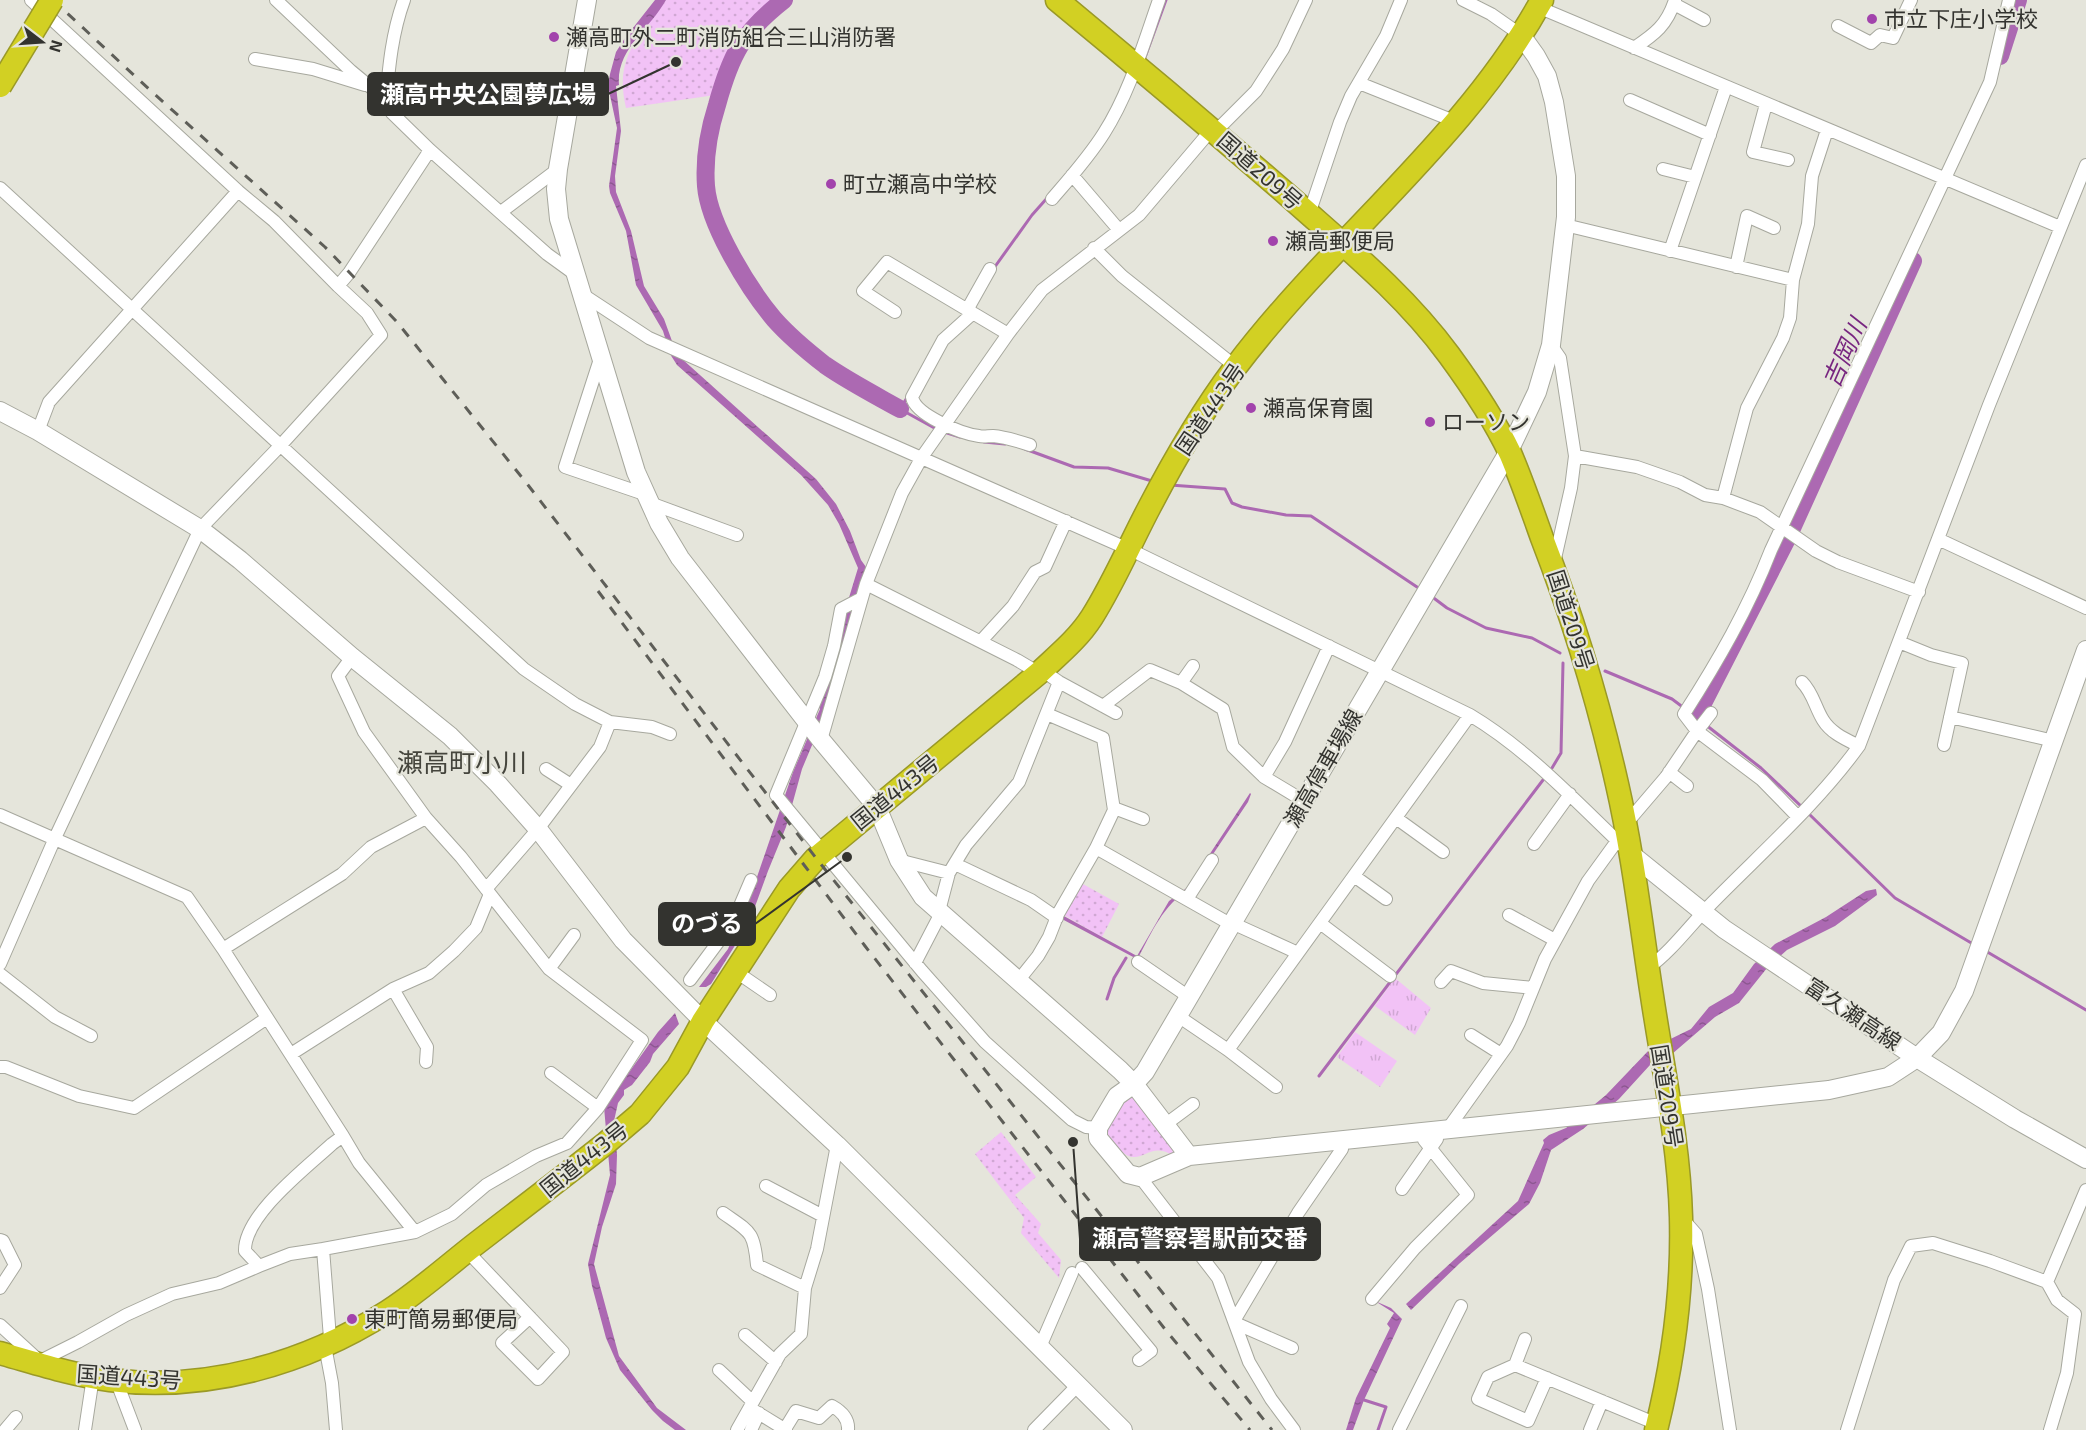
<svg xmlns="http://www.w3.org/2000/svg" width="2086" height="1430" font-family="'Exo 2','Noto Sans JP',sans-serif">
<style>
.grass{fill:url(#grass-tufts)}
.park{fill:url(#park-dots)}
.water{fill:url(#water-ripples)}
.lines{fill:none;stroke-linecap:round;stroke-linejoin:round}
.stream{stroke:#ac69b2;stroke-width:3}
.river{stroke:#ac69b2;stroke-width:18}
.street-casing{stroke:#a7a89e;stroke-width:14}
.secondary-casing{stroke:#a7a89e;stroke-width:20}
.highway-casing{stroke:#9a9927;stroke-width:25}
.street{stroke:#fff;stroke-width:12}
.secondary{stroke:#fff;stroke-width:18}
.highway{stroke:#d2d023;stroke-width:22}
.rail{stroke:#5e5e58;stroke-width:3;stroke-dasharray:10 10;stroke-linecap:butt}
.highway-bridge-casing{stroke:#9a9927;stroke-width:25;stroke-linecap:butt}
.highway-bridge{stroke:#d2d023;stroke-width:22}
.poi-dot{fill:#a243ac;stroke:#e5e5db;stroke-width:2}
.labels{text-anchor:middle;stroke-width:4.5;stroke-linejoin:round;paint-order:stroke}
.poi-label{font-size:22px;fill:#33332f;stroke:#e5e5db;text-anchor:start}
.street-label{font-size:22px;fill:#33332f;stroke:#e5e5db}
.water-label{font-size:24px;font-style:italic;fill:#782680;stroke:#e5e5db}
.quarter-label{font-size:26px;fill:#45453d;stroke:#e5e5db}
.leader{fill:none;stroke:#33332f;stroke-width:2}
.callout-dot{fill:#33332f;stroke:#e5e5db;stroke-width:2}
.callout{fill:#33332f;stroke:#33332f;stroke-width:2}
.callout-label{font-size:24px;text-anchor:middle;font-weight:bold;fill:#fff}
</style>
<defs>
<pattern id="grass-tufts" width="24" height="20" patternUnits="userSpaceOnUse" patternTransform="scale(1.5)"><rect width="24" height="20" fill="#f2c2f6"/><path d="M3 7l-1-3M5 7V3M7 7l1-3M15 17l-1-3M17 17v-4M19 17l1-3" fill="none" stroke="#d0a7d3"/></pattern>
<pattern id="park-dots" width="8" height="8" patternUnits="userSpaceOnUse" patternTransform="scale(1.5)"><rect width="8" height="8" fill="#f2c2f6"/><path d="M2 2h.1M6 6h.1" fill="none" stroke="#d0a7d3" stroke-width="1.8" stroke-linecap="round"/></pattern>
<pattern id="water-ripples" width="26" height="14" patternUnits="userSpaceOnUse" patternTransform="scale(1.5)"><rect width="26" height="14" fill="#ac69b2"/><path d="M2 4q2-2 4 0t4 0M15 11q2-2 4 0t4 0" fill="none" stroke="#8d5791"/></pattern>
</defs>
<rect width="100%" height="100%" fill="#e5e5db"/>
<path class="grass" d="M1395 978 1431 1008 1415 1035 1375 1006Z
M1355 1032 1397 1061 1380 1087 1337 1057Z"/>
<path class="park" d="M666 0H773L753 19 729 52 715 95 626 108C614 57 638 39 666 0Z
M1081 883 1119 904 1102 937 1062 914Z
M1131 1097 1136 1100 1172 1149 1173 1152 1170 1154C1145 1140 1139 1176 1113 1142 1105 1132 1106 1128 1112 1117 1118 1107 1120 1102 1131 1097Z
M1001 1132 1036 1177 1015 1195 1041 1224 1038 1233 1061 1260 1059 1278 1021 1233 1024 1218 975 1154Z"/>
<path class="water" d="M655 0H666C650 29 616 49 619 85L616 86 621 131 615 176 616 192 631 231 644 286 664 319 676 352 681 358 816 479 836 504 850 531 861 560 866 567 823 719 802 769 786 827 768 871 749 923 711 984 706 987H699L728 949 740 919 745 912 793 772 820 709 817 704H820L830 678 844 614 858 568 839 524 828 505 801 475 677 365 670 354 663 331 636 285 626 231 610 193 609 186 617 128 608 86 610 74 616 52 625 38Z
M1250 793 1251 794 1248 802 1189 890C1164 903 1151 934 1138 958H1135L1060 918 1062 915 1137 956 1169 901 1188 887Z
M1876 889 1877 895 1835 926 1787 950 1767 968 1739 1003 1715 1017 1672 1054 1650 1065 1619 1099 1583 1129 1551 1150 1540 1183 1529 1204 1460 1263 1411 1310 1406 1304 1518 1201 1544 1143 1543 1140 1549 1135 1566 1128 1606 1095 1650 1049 1691 1029 1709 1007 1733 993 1754 964 1775 944 1826 917 1866 891Z
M675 1013 679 1024 653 1054 650 1062 632 1085 624 1090V1095L618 1103 614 1121 617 1155 616 1184 602 1227 594 1264 619 1356 657 1408 686 1430H675L663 1421 652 1410 620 1370 606 1338 592 1286 588 1264 610 1175 604 1107 658 1032Z
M1375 1301 1391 1308 1402 1319 1364 1400 1353 1430H1346L1356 1398 1390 1328 1387 1324 1394 1313Z"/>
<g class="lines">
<path class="stream" d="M1144 60 1166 0
M994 268 1032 215 1048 197
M908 396 900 409 938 430
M944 432 960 437
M984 442 1005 444
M1025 449 1074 467 1108 468 1152 481
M1170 485 1225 489 1232 503 1242 507 1286 515 1311 516 1417 587
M1431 596 1447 608 1486 628 1532 638 1560 653
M1605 671 1672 699 1684 708
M1689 712 1701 721
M1706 725 1761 768 1803 808
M1552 768 1561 753 1563 663
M1808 813 1895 898 1973 944
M1984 950 2086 1010
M1107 999 1114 978 1126 958
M1319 1076 1543 780
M1364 1400 1386 1407 1378 1430"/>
<path class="river" d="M784 0C742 33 731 54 717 105 709 130 704 159 706 186 709 225 749 289 774 319 789 336 807 351 825 365 848 381 875 395 900 409
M2000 56 2018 0
M1696 717 1788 537 1913 261"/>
<g class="street-casing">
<path id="street" d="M31 0 238 191 274 221 338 286
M276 0 351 71 386 100 392 113 430 150 547 254 576 275
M1463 0 1491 14 1521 35
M1674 4 1704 20
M1538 7 2060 227
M1838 26 1871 43 1880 35 1893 38 1911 0
M1634 48C1655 34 1667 25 1675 0
M255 59 313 69 365 85
M1359 83 1454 121
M386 100C389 66 392 33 404 0
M1630 100 1710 135
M1766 104 1753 152 1788 160
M1215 132 1256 91 1283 49 1306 0
M1663 169 1695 177
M1072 175 1119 230
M0 188 524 669 575 704 610 722 600 747 538 829 486 889
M1052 199C1070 178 1089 157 1104 133 1130 92 1143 45 1159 0
M501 212 558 169
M1309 214 1340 122 1351 96 1386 36 1401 0
M1565 225 1793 280
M1094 248 1122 276 1236 367
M1670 251 1726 87
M1736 267 1747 216 1774 228
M582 294 649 338 1135 552 1470 715C1530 751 1577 803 1628 851
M967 310 990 269
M895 312 863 291 887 262 1008 334
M973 313 943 340 912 397C915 415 962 434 979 436 983 437 988 436 993 436 1005 437 1018 441 1030 445
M1551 345 1560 358 1575 456 1571 488 1554 563
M601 356 565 467 647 495
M38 431 49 402 238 191
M1575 456 1637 467 1680 482 1705 495 1723 498 1760 512 1816 551 1838 562 1919 592
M1723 498 1747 408 1783 338 1790 318 1793 280 1808 224 1812 176 1827 130
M650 503 737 535
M1938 539 2086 608
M866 584 1017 660 1039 673
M862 598 841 609 834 646 825 677 776 795 922 971 985 1042 1072 1120 1086 1127 1098 1128
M981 641 1013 606 1035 572 1045 567 1066 521
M1899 642 1931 655 1962 663 1944 745
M352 657 338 676 364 732 426 818 461 857 549 969 642 1040 598 1108 551 1073
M1042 670 1059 682 1116 713
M1802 682C1813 693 1815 707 1823 720 1831 733 1845 739 1859 746
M1181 683 1223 709 1233 747 1264 777 1304 801
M1103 706 1150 670 1181 683 1193 666
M1950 717 2054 741
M610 722 652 727 670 734
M821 740 866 584 902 493 922 457 1008 334 1042 290 1139 215 1212 129
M546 769 571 785
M1669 772 1687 786
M1264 777 1285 742 1329 646
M1114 808 1143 819
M0 815 187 897 223 949 343 1136 332 1144C306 1168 244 1215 245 1251L259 1266 290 1254 323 1249 330 1338 325 1346 332 1383 336 1430
M1798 817 1762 780 1697 731 1684 714C1718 661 1748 609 1771 550L1990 82 2009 0
M1396 818 1443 852
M1625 825 1666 777 1697 731 1711 713
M1534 844 1570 794
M1096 848 1232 925
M898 860 949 873
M955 864 1031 900 1057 918
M1354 876 1386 899
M751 880 733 922 757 938
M1187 899 1212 860
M939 911 949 873 966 845 1019 782 1059 682
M1509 915 1555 940
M1232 923 1298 953
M1320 923 1390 976
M223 949 342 874 371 847 426 818
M1138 962 1189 997
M915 963 941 913
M0 964 55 838 200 529 280 446 381 335 367 313 338 286 349 273 430 150
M1648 968C1672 951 1691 924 1712 903 1762 852 1817 804 1859 746L1989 405 2086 165
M549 969 574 935
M735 971 770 995
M0 974 55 1017 91 1036
M690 980 733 922
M1018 981 1038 956 1049 937 1058 914 1096 848 1114 810 1103 738 1047 714
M1441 982 1451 971 1483 983 1533 988
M393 989 427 1047 426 1062
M1178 1016 1228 1050 1276 1087
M1471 1035 1501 1054
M1228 1050 1470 715
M291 1054 393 989 429 973 454 951 476 928 490 894
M0 1067H6L79 1096 134 1108 267 1018
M1166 1124 1193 1104
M1447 1130 1507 1046 1519 1023 1545 959 1588 881 1617 841
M1140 1177 1218 1278 1249 1362 1271 1399 1294 1430
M766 1186 823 1216
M1402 1189 1437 1139
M723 1213C750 1232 754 1231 757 1265L805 1288
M1682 1218 1696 1234 1708 1289 1730 1430
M415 1232 452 1214 486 1185 536 1156 567 1143 598 1108
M0 1240 3 1241 15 1265 0 1288
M323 1249 415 1232 359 1163 343 1136
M467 1251 563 1352 538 1379 502 1343 530 1317
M1082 1268 1151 1351 1139 1360
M2047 1282 2086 1190
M1372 1299 1415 1248 1468 1195 1424 1140
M1234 1321 1298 1213 1342 1149
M1235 1323 1292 1348
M0 1325 35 1357 36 1363 78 1342 126 1315 172 1294 219 1283 259 1266
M745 1335 776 1362
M1525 1339 1515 1365 1657 1424
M1040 1347 1072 1273
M1515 1365 1488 1377 1478 1399 1528 1421 1547 1378
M719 1370 753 1402
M116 1380 135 1430
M750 1408 786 1430
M785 1429 796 1411 819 1418 832 1406C841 1411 849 1419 848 1430
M5 1430 16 1417
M85 1430 93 1377
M737 1430 780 1354 801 1334 805 1288 817 1249 837 1145
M751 1430 759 1413
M1034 1430 1078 1385
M1399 1430 1461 1306
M1590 1430 1602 1401
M1847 1430 1894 1280 1911 1246 1933 1243 1990 1261 2047 1282 2057 1300 2075 1314 2067 1373 2050 1430"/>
</g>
<g class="secondary-casing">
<path id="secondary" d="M587 0 558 169 556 189 559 219 636 472 659 523 680 558 821 740 877 807 899 860 923 897 1120 1070 1134 1084 1189 1156
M1521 35 1536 56 1547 76 1554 102 1566 176V217L1551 345 1537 392 1509 451 1145 1072 1134 1084 1117 1096 1098 1128V1138L1128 1174 1140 1177 1189 1156 1829 1090 1888 1077 1917 1058 1941 1033 1964 991 2086 650
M0 411 38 431 200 529 240 560 352 657 450 736 498 784 538 829 623 940 703 1021 837 1145 1123 1430
M1631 854 1724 929 1917 1058 2015 1119 2086 1159"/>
</g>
<g class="highway-casing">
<path id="highway" d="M1057 0C1136 65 1214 131 1291 198 1347 248 1404 294 1449 355 1471 385 1494 419 1510 453 1522 481 1532 510 1542 538 1573 618 1598 700 1617 784 1633 854 1641 925 1652 996 1663 1069 1679 1143 1681 1217 1683 1291 1674 1358 1656 1430
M0 1353C36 1363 72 1375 110 1380 207 1392 305 1364 387 1312 417 1293 445 1268 473 1246 517 1212 562 1178 606 1143L640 1114 678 1067 703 1021 789 889 816 858 1039 673C1058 655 1078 639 1092 617 1114 582 1130 544 1149 508 1174 460 1201 413 1234 369 1330 241 1464 141 1542 0"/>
</g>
<use href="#street" class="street"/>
<use href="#secondary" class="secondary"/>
<use href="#highway" class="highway"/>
<path class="rail" d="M53 0 151 91 325 247 397 322 528 485 816 858 1272 1430
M598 591 865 946 1168 1333 1250 1430"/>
<g class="highway-bridge-casing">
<path id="highway-bridge" d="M0 86 52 0"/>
</g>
<use href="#highway-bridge" class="highway-bridge"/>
</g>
<g class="poi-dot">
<circle cx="1872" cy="19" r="6"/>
<circle cx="554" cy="37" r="6"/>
<circle cx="831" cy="184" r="6"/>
<circle cx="1273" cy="241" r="6"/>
<circle cx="1251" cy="408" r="6"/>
<circle cx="1430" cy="422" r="6"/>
<circle cx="352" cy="1319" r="6"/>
</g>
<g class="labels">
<g class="poi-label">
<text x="1884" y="27">市立下庄小学校</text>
<text x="566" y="45">瀬高町外二町消防組合三山消防署</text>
<text x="843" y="192">町立瀬高中学校</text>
<text x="1285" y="249">瀬高郵便局</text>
<text x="1263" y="416">瀬高保育園</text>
<text x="1442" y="430">ローソン</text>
<text x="364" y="1327">東町簡易郵便局</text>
</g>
<g class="street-label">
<text transform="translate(1260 171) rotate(41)" y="8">国道209号</text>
<text transform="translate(1210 409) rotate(-56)" y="8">国道443号</text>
<text transform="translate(1571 620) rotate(72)" y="8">国道209号</text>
<text transform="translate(1323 768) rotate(-60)" y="8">瀬高停車場線</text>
<text transform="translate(895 792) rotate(-39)" y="8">国道443号</text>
<text transform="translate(1853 1014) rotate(34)" y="8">富久瀬高線</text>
<text transform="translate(1667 1096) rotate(81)" y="8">国道209号</text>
<text transform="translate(584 1159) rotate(-39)" y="8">国道443号</text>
<text transform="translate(129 1377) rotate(4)" y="8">国道443号</text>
</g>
<g class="water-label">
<text transform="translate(1845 353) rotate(-66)" y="8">吉岡川</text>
</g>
<g class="quarter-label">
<text x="462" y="772">瀬高町小川</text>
</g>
</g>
<path class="leader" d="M676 62L608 94M847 857L755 924M1073 1142L1080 1239"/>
<g class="callout-dot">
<circle cx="676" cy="62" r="6"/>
<circle cx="847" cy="857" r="6"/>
<circle cx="1073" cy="1142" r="6"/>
</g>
<g class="callout">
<rect x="368" y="73" width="240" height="42" rx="6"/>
<rect x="659" y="903" width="96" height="42" rx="6"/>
<rect x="1080" y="1218" width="240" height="42" rx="6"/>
</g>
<g class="callout-label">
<text x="488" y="103">瀬高中央公園夢広場</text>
<text x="707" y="932">のづる</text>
<text x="1200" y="1247">瀬高警察署駅前交番</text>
</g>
<g transform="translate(42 42) rotate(107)" stroke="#e5e5db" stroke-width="4.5" paint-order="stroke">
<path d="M0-4.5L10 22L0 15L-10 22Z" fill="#33332f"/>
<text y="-9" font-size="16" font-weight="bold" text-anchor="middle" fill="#33332f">N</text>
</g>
</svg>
